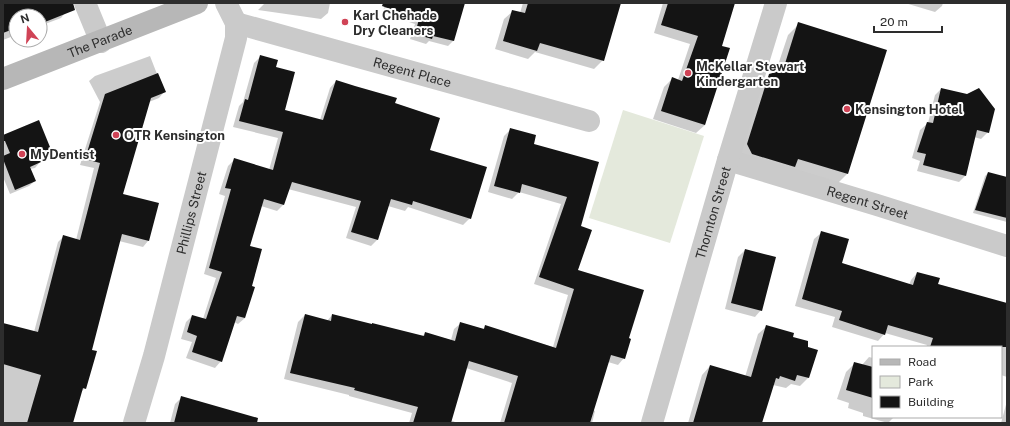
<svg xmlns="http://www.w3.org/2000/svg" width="1010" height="426" font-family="'Public Sans',sans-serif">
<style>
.green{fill:#e4e9dc}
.shadow{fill:#0003}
.building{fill:#141414}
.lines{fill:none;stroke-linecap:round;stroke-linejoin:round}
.street{stroke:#cacaca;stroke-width:22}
.secondary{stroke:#b7b7b7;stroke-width:22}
.poi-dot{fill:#d04356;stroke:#fff;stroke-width:1.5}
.labels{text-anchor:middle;stroke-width:4;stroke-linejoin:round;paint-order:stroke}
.poi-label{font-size:13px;font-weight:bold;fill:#2d2d2d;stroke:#fff;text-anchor:start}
.street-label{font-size:13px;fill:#2d2d2d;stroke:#fff}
</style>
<rect width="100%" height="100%" fill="#fff"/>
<path class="green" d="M623 110 704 136 670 243 589 218Z"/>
<path class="shadow" d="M3 3H61L65 13 61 18 40 26V16H16V35L3 40Z
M268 3H330L328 13 321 19 258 10 264 4Z
M386 3H464L453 41 448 46 429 41 426 44 410 39 415 24 382 13Z
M523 3H620L603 60 594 69 535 52 528 59 495 49 504 19 513 11 520 13Z
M663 3H734L720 47 705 125 696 133 653 119 664 87 672 79 678 80 690 44 654 33Z
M905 3H943L942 6 935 12Z
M799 24 847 174 836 185 736 156 759 87 770 75 775 74 788 35Z
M150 56 164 92 159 98 149 102 122 195 148 241 143 247 119 241 91 350 85 388 81 392 71 423H3V324L34 332 58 242 64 236 76 240 94 168 80 165 100 102 89 81 95 76Z
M260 57 275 68 284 110 320 120 330 88 336 81 394 104 429 150 470 218 463 225 408 207 405 211 388 206 377 240 371 246 346 238 356 207 288 189 283 205 277 211 261 206 249 246 250 287 245 318 238 324 234 322 221 361 215 368 186 358 192 342 181 339 186 322 192 316 203 319 216 278 204 274 225 196 219 194 228 166 234 160 269 170 278 138 233 127 239 106 243 102 254 63Z
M941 89 967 96 988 132 981 139 974 137 965 176 959 182 917 171 920 161 912 158 920 130 928 123 935 95Z
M511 129 533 145 598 163 579 227 577 271 627 339 624 358 618 365 608 362 593 410 595 411 592 423H500L512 383 466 368 451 420 455 422V423H409L412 413 349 396V395L284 379 298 322 305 315 327 321 332 315 422 337 425 333 451 340 454 329 461 323 483 329 485 327 553 347 568 295 534 284 561 204 519 192 512 199 488 192 504 136Z
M3 136 51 152 45 157 37 155 40 162 35 168 30 169 35 181 29 186 10 194 3 177Z
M988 173 1007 178V222L973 213 985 176Z
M821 233 841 263 909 285 911 280 917 273 937 284 1007 304V377L1001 375V347H926L927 345 885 333 878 341 832 327 835 317 795 306 814 239Z
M745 250 761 310 755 317 725 309 738 257Z
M767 326 792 337 807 348 816 350 808 378 800 386 791 384 786 388 773 385 761 423H688L702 375 710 366 745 377 758 334Z
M869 357 873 358V417H894L888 423 863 416V413L848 408 849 403 837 399 846 372 855 363 862 365Z
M182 397 223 423H170L175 404Z
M1007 401V423H1001Z"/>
<path class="building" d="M3 3H73L75 10 40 24V16H16V28L3 33Z
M383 3H465L454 41 433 36 432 39 415 34 419 19 382 6Z
M528 3H621L604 61 540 43 537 51 503 41 512 10 525 13Z
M668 3H735L722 46 730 48 705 125 661 111 672 77 682 81 698 36 661 25Z
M798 22 887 50 848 174 798 159 795 167 752 154 747 144 769 74 783 70Z
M260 55 278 60 276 67 295 72 285 110 323 120 336 80 355 86 397 98 395 103 440 118 430 150 487 167 471 219 413 201 412 205 391 199 378 240 351 232 361 201 292 182 284 205 264 199 250 246 262 249 252 286 255 287 245 318 237 316 222 362 192 352 197 336 187 332 192 315 206 319 222 272 209 268 231 189 225 188 234 158 273 170 283 132 239 121 245 99 248 100Z
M158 73 166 92 151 98 123 194 159 203 149 241 122 234 92 350 97 351 86 389 83 388 73 423H27L41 375 3 364V323L38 332 63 235 80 240 100 163 85 159 105 94Z
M941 88 967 94 979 88 995 109 989 133 977 130 966 176 923 165 926 154 917 152 927 122 933 123Z
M39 120 52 152 36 148 41 162 30 167 36 181 15 190 3 159V156L10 153 5 141H3V135Z
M510 128 536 135 534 144 599 162 581 226 592 230 578 270 644 290 629 338 631 339 625 359 611 355 590 423H504L518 376 469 361 451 423H413L418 407 354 390 355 388 290 373 305 314 331 321 332 314 372 324V323L424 336 425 332 455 341 460 322 484 329 485 325 556 348 574 289 539 277 567 197 522 184 520 193 494 186Z
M988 172 1007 177V218L975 210Z
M821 231 849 239 842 263 913 285 917 272 940 278 938 284 1007 303V347H930L933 338 888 325 885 335 839 320 842 311 802 299Z
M745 249 776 257 762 311 731 303Z
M766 325 794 333 793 337 808 341V347L818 350 809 378 797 375 795 381 780 376 779 379 776 378 762 423H693L710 365 751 377Z
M854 362 873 367V398L846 390Z
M181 396 258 418 257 423H174Z"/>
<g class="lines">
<g class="street">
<path d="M85 3 101 42"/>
<path id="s1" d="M236 23 589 121"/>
<path id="s2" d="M728 160 877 205 1007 246"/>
<path id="s3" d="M134 423 154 356 236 38V23L226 3"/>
<path id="s4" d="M652 423 728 160 776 3"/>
</g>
<path class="secondary" id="s5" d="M3 79 197 3"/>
</g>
<g class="poi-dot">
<circle cx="345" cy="22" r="4"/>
<circle cx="688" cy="73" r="4"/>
<circle cx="847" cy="109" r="4"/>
<circle cx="116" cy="135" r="4"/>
<circle cx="22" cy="154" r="4"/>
</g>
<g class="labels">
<g class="poi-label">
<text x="353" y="20">Karl Chehade<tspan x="353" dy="15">Dry Cleaners</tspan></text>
<text x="696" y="71">McKellar Stewart<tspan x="696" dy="15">Kindergarten</tspan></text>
<text x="855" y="114">Kensington Hotel</text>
<text x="124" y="140">OTR Kensington</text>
<text x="30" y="159">MyDentist</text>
</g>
<g class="street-label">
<text dy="5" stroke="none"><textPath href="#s5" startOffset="104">The Parade</textPath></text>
<text dy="5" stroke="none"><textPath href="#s1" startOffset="183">Regent Place</textPath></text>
<text dy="5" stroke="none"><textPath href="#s2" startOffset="146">Regent Street</textPath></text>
<text dy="5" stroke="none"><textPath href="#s3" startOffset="218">Phillips Street</textPath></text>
<text dy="5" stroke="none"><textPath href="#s4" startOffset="219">Thornton Street</textPath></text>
</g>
</g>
<rect width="1010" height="426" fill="none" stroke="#2d2d2d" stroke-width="8"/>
<rect x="872" y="346" width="130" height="72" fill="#ffffff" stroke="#ababab"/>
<rect x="880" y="359" width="20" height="6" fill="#b7b7b7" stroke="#ababab"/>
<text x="908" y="366" font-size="12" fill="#2d2d2d">Road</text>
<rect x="880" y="376" width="20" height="12" fill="#e4e9dc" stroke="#ababab"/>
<text x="908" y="386" font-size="12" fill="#2d2d2d">Park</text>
<rect x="880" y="396" width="20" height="12" fill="#141414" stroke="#ababab"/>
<text x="908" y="406" font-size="12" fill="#2d2d2d">Building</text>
<g transform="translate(28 28) rotate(342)"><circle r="19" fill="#ffffff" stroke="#ababab"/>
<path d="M0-3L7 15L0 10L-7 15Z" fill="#d04356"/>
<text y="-6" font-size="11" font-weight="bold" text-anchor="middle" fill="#2d2d2d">N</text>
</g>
<path d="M874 26v6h68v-6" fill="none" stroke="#2d2d2d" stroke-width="2"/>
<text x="880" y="26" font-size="12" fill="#2d2d2d" stroke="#ffffff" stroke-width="3" paint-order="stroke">20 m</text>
</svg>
